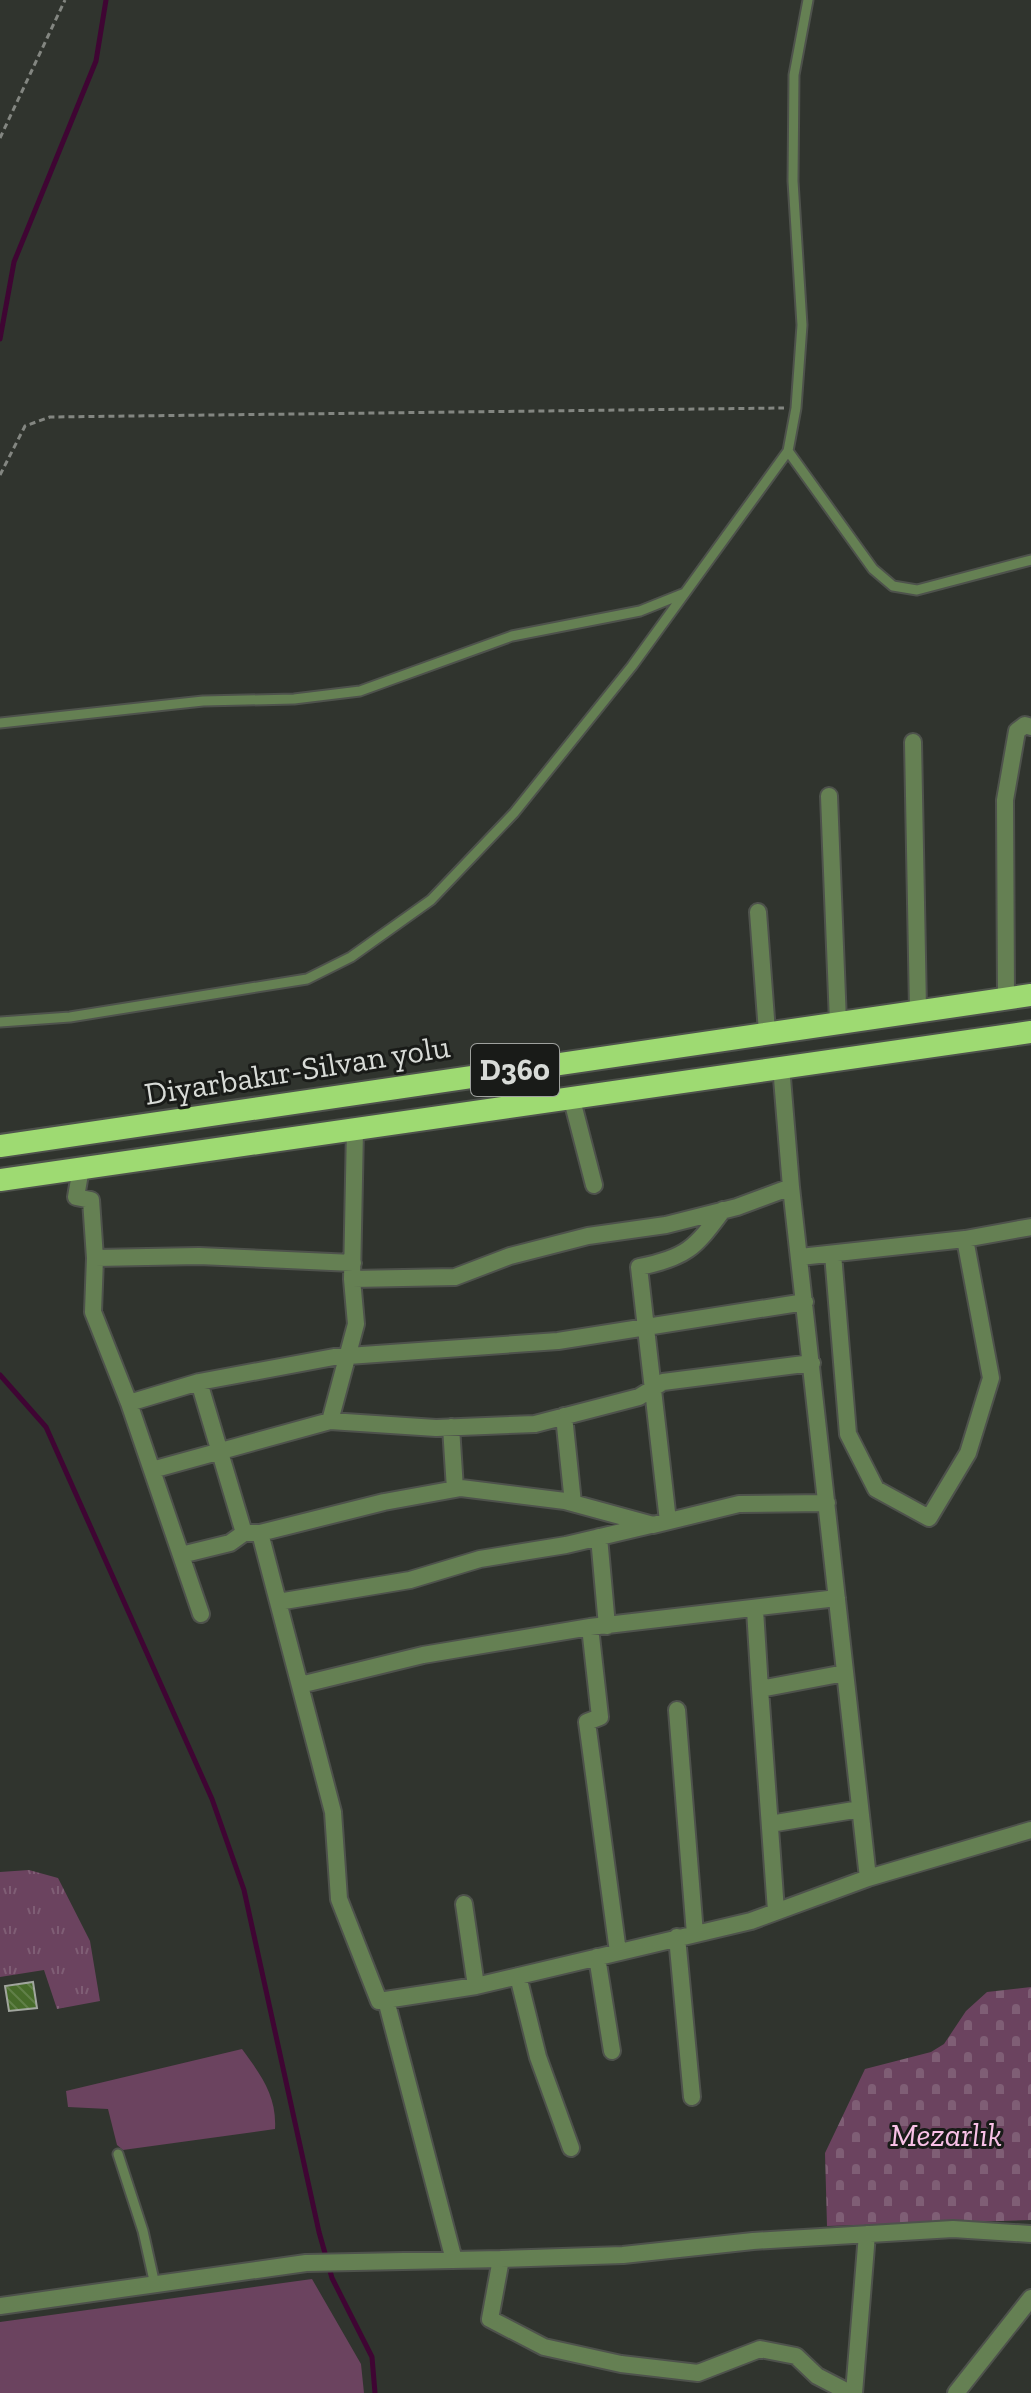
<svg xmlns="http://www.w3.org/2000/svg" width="1031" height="2393" font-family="'Zilla Slab',serif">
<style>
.grass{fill:url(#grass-tufts)}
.cemetery{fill:url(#cemetery-stones)}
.garden{fill:#6b435f}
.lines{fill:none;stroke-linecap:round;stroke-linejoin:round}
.stream{stroke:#3f0533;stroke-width:5}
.building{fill:url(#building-back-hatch);stroke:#a1a69e;stroke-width:2}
.service-casing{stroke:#4e524c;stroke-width:13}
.minor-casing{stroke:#4e524c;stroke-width:20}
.trunk-casing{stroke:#4e524c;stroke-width:26}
.path{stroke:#838681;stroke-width:3;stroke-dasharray:6 4;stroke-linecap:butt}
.service{stroke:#658053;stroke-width:9}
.minor{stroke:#658053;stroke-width:16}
.trunk{stroke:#9eda72;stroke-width:22}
.labels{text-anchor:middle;stroke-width:6;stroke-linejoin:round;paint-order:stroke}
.shield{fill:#191b18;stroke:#9fa19e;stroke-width:2}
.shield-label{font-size:30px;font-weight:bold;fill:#d8dbd7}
.street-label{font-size:32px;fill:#d8dbd7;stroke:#191b18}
.park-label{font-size:32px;font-style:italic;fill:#f8c1e6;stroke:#191b18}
</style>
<defs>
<pattern id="grass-tufts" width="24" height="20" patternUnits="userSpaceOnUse" patternTransform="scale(2)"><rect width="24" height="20" fill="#6b435f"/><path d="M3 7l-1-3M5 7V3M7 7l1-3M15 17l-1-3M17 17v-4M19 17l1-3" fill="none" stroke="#7f5e75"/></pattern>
<pattern id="cemetery-stones" width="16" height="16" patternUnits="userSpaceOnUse" patternTransform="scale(2)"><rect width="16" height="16" fill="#6b435f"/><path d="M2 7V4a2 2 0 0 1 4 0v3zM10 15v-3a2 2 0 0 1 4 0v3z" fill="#7f5e75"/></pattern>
<pattern id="building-back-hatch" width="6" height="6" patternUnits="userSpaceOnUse" patternTransform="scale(2)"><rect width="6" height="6" fill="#476b2a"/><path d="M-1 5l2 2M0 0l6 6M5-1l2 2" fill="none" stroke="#618048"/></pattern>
</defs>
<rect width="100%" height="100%" fill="#30342e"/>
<path class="grass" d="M29 1870 58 1878 90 1941 100 2001 57 2009 44 1970 0 1977V1872Z"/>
<path class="cemetery" d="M1031 1987V2220L827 2226 825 2153 865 2069 931 2052 944 2044 966 2011 987 1992Z"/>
<path class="garden" d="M242 2049C261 2075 277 2096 275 2129L123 2150 117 2145 108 2109 68 2107 66 2091Z
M312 2279 361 2364 364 2393H0V2322Z"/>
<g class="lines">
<path class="stream" d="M0 339 14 262 96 61 106 0
M0 1375 46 1427 212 1799 244 1890 319 2232 332 2278 372 2357 375 2393"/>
</g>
<path class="building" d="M33 1982 37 2008 9 2011 5 1986Z"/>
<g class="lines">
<g class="service-casing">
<path id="service" d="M788 451 873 569 893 586 917 590 1031 560
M0 723 203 701 294 699 360 691 512 636 640 611 685 593
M0 1022 70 1017 307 979 351 957 431 900 514 813 632 666 788 451 796 408 802 325 793 181 794 75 808 0
M118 2154 143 2231 155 2285"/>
</g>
<g class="minor-casing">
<path id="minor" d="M913 742 918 1010
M829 796 838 1022
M758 912 767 1032
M1006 999 1005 800 1017 731 1025 725 1031 727
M781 1066 791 1187 868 1878
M572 1100 594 1185
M81 1168 76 1197 91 1200 95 1258 93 1312 129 1403 201 1614
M833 1254 848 1434 876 1489 929 1518 968 1453 991 1378 965 1239
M800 1257 965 1239 1031 1227
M95 1258 199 1256 353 1263
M352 1279 455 1277 510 1256 588 1236 666 1225 737 1207 791 1187
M199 1382 244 1533H260L384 1502 461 1488 565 1501 653 1525 739 1504 827 1503
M129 1403 199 1382 334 1357 558 1341 805 1302
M564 1416 573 1503
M330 1421 356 1324 352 1279 355 1129
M451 1427 455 1489
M152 1470 330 1421 436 1428 535 1424 639 1397 663 1382 812 1363
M668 1521 639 1267C686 1258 695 1248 723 1210
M260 1533 333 1812 339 1899 379 2001 476 1986 751 1921 868 1878 1031 1830
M599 1537 607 1626
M181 1555 230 1543 244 1533
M278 1602 410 1580 480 1559 566 1545 651 1525
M755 1610 760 1689
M590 1627 600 1717 587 1722 618 1952
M300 1685 423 1655 590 1627 837 1598
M677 1710 695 1934
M770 1824 860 1809
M464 1904 476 1986
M776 1911 760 1689 845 1673
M677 1937 692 2097
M597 1957 612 2051
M518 1976 538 2057 571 2148
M386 2000 454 2260
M0 2306 306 2263 501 2259
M850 2393 817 2376 796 2356 760 2349 698 2373 621 2364 544 2347 490 2319 501 2259 623 2255 753 2241 953 2229 1031 2234
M854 2393 867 2234
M956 2393 1031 2298"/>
</g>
<g class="trunk-casing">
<path id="trunk" d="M0 1146 1031 995
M0 1180 1031 1032"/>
</g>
<path class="path" d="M0 138 65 0
M0 475 25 426 50 417 784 408"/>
<use href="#service" class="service"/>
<use href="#minor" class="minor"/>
<use href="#trunk" class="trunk"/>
</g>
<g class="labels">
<rect class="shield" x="471" y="1044" width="88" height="52" rx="6"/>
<g class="shield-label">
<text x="515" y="1080">D360</text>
</g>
<g class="street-label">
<text transform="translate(297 1070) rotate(-9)" y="11">Diyarbakır-Silvan yolu</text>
</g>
<g class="park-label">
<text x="946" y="2146">Mezarlık</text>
</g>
</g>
</svg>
